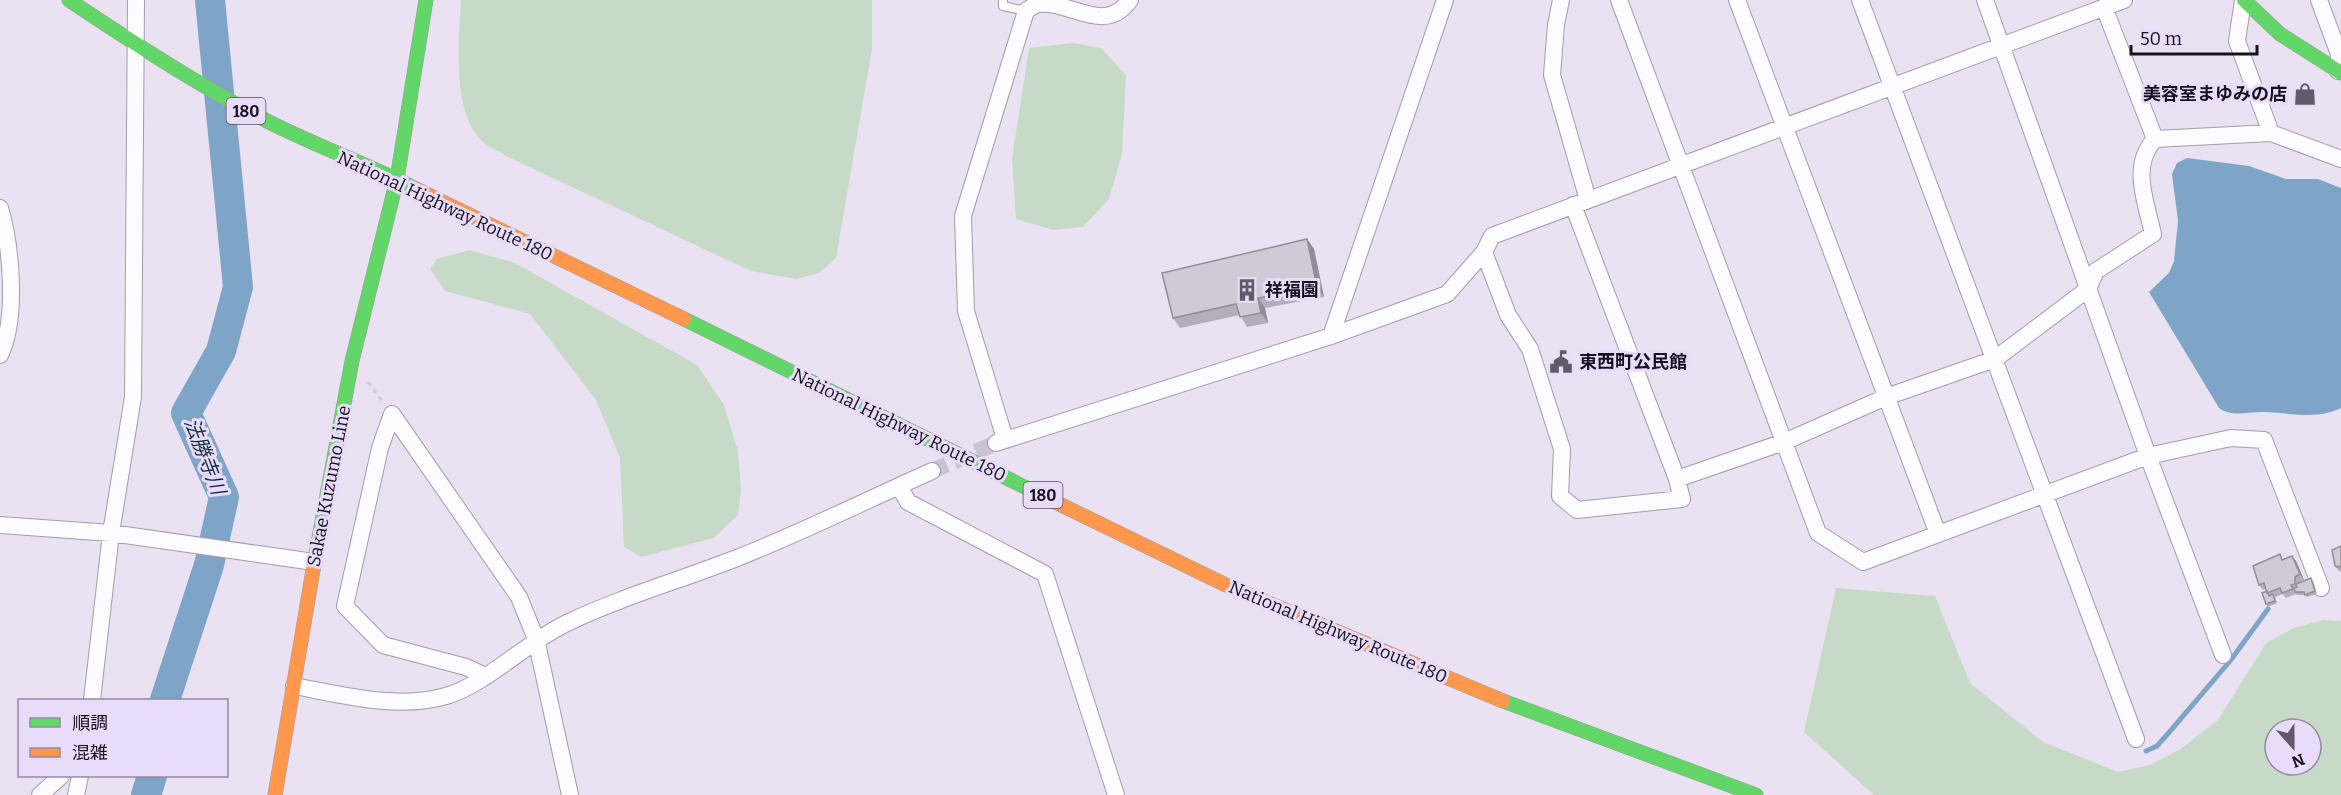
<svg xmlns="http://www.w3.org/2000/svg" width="2341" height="795" font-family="Bitter,'Noto Sans JP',serif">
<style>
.green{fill:#c7dac8;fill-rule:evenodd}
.water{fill:#7ea5c8}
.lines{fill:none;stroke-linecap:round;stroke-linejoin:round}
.stream{stroke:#7ea5c8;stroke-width:5}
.river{stroke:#7ea5c8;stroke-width:30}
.street-tunnel{stroke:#cac3d3;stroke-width:16;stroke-dasharray:16 8;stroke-linecap:butt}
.lane-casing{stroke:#a29da9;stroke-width:10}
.street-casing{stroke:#a29da9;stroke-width:18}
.fast-casing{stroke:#a29da9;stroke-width:15}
.slow-casing{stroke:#a29da9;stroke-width:15}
.path{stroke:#d0ced3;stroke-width:3;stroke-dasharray:4.5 4.5;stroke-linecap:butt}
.lane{stroke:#fcfbfd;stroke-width:8}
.street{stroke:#fcfbfd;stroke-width:16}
.fast{stroke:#63d668;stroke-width:14}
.slow{stroke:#ff974d;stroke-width:14}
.wall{fill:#b3aeb9}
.shaded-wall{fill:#928d96}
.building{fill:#d0cad7;stroke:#928d96;stroke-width:1.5}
.labels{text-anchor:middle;stroke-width:6;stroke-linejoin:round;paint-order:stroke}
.shield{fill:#e9dbfa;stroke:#564e5f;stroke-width:1.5}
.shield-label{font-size:16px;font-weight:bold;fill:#17121d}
.poi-label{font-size:18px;font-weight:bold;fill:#17121d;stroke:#e9dbfa;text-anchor:start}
.street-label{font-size:18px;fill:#17121d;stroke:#e9dbfa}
.water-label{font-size:20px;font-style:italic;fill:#132f42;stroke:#e9dbfa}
</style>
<rect width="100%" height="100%" fill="#eae2f3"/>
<path class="green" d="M461 0H872V49L836 258 819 273 796 279 751 271 510 158C501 152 489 148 482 141 451 112 459 38 461 0Z
M1073 43 1101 48 1126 75 1122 154 1109 199 1083 227 1053 230 1016 219 1012 159 1029 48Z
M469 250 515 263 697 365 724 405 738 451 741 490 738 515 714 538 641 557 624 547 620 458 596 400 530 314 445 291 430 269 437 259Z
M1836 588 1935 596 1970 683 2043 742 2118 772 2150 765 2179 750 2218 720 2266 643 2294 628 2323 620 2341 621V795H1874L1804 732ZM2275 729H2311V765H2275Z"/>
<path class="water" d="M2187 158 2249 166 2286 179H2318L2341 188V408C2318 420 2290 413 2265 412 2250 411 2232 418 2219 408L2149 292 2169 273 2174 261 2178 221 2172 174 2177 163Z"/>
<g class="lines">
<path class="stream" d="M2146 751 2157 746 2172 729 2230 661 2268 609"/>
<path class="river" d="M165 700 209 565 224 497 186 413 221 351 238 287 210 0
M146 795 152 776"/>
<path class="street-tunnel" d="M932 471 996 443"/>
<g class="lane-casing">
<path id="lane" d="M1003 0V6L1026 11"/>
</g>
<g class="street-casing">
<path id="street" d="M1561 0 1556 25 1552 75 1588 200
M1619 0 1818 533 1863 562 2148 456 2231 438 2264 440 2321 588
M1737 0 1938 534
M1860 0 2136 739
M1985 0 2148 456 2223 655
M2243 0 2237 41 2271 133
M2319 0 2339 54 2338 71
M2104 7 2155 139
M1573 205 1677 479
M0 208C11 245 18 319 0 355
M1484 252 1508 315 1530 349 1562 449 1560 496 1577 510 1682 499 1677 479 1784 442 1886 397 1995 359 2088 289 2096 271 2153 234C2146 201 2130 166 2155 139L2271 133 2341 159
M1331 336 1445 0
M392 414 519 597 536 639 570 795
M392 414 380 448 345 606 383 645 466 667 485 676
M1005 439 966 311 963 216 1026 11C1029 9 1034 5 1038 4 1071 0 1104 36 1130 0
M996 443 1331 336 1447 294 1484 252 1492 236 2124 0
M899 486 908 502 1045 574 1116 795
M0 525 111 533 314 562
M294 686C343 695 397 710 446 696 485 685 528 641 567 623 621 597 681 580 737 558 803 532 867 500 932 471
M92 700 111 533 133 397 136 0
M40 795 61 776
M76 795 80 776"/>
</g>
<g class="fast-casing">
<path id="fast" d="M69 0C133 43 198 85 267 121 316 146 367 164 416 189
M2244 0 2280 34 2341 73
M684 319 1051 500
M313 570 352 361 397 179 426 0
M1503 701 1756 795"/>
</g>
<g class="slow-casing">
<path id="slow" d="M416 189 684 319
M1051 500 1230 587 1503 701
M275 795 313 570"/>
</g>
<path class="path" d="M368 382 382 401"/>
<use href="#lane" class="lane"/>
<use href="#street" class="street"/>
<use href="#fast" class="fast"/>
<use href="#slow" class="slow"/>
</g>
<path class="wall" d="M1307 239 1314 249 1324 297 1265 308 1268 323 1247 327 1240 315 1180 328 1173 318Z
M2341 546V572L2339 571 2335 566Z
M2292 556 2296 561 2304 580 2299 582 2313 581 2317 594 2307 597 2305 595H2297L2295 592 2296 594 2286 598 2283 594 2275 597 2277 603 2268 607 2266 604 2267 592 2266 589 2263 590 2259 585 2283 559Z"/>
<path class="shaded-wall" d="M1307 239 1314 249 1324 297 1317 287Z
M1258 298 1265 308 1268 323 1261 313Z
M2292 556 2296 561 2304 580 2300 574Z"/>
<path class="building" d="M1307 239 1317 287 1258 298 1261 313 1240 317 1236 304 1173 318 1162 273Z
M2341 546V566L2338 567 2335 566 2332 550Z
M2280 554 2282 560 2292 556 2300 574 2295 577V584L2291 585 2293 589 2282 593 2280 588 2267 593 2264 583 2259 585 2253 566Z
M2311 578 2315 591 2305 595 2304 592H2295L2294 588 2297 587 2296 584Z
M2267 591 2269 596 2273 594 2275 601 2266 604 2262 593Z"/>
<defs>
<g id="shop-bare" transform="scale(1.8)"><path d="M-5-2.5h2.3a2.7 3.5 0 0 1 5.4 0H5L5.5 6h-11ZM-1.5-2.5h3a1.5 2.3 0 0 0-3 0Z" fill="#615b68" stroke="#e9dbfa" stroke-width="2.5" paint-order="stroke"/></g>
<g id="building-bare" transform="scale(1.8)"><path d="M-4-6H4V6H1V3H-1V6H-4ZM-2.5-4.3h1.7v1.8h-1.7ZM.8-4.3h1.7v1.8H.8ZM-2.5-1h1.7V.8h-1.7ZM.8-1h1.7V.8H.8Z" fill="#615b68" stroke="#e9dbfa" stroke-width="2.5" paint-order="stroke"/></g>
<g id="civic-bare" transform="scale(1.8)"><path d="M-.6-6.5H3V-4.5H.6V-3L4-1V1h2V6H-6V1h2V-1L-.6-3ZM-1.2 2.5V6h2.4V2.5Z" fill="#615b68" stroke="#e9dbfa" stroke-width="2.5" paint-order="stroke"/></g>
</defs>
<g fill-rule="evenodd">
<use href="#shop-bare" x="2305" y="94"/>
<use href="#building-bare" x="1247" y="290"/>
<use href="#civic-bare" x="1561" y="362"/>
</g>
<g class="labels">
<g class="shield">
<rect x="226.5" y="98" width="39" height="26" rx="4.5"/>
<rect x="1023.5" y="482" width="39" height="26" rx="4.5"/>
</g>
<g class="shield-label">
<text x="246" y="117">180</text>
<text x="1043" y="501">180</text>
</g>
<g class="poi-label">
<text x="2287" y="100" text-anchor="end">美容室まゆみの店</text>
<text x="1265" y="296">祥福園</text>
<text x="1579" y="368">東西町公民館</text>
</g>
<g class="street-label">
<text transform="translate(445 206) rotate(25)" y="6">National Highway Route 180</text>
<text transform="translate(899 425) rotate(26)" y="6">National Highway Route 180</text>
<text transform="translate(329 486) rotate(-79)" y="6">Sakae Kuzumo Line</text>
<text transform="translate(1338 632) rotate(23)" y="6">National Highway Route 180</text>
</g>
<g class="water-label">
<text transform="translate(205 456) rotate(69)" y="7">法勝寺川</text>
</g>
</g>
<rect x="18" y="699" width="210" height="78" fill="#e9dbfa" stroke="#958ba2" stroke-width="1.5"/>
<rect x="30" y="718" width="30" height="9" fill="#63d668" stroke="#958ba2" stroke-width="1.5"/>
<text x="72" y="729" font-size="18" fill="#17121d">順調</text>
<rect x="30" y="748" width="30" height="9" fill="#ff974d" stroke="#958ba2" stroke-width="1.5"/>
<text x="72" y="759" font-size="18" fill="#17121d">混雑</text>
<g transform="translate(2293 747) rotate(159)"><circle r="28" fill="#e9dbfa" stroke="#958ba2" stroke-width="1.5"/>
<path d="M0-4.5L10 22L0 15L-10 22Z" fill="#615b68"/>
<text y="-9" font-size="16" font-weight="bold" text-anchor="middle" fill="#17121d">N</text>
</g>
<path d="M2131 45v9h126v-9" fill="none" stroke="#17121d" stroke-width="3"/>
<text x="2140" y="45" font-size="18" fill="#17121d" stroke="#e9dbfa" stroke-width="4.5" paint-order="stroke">50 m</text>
</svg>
